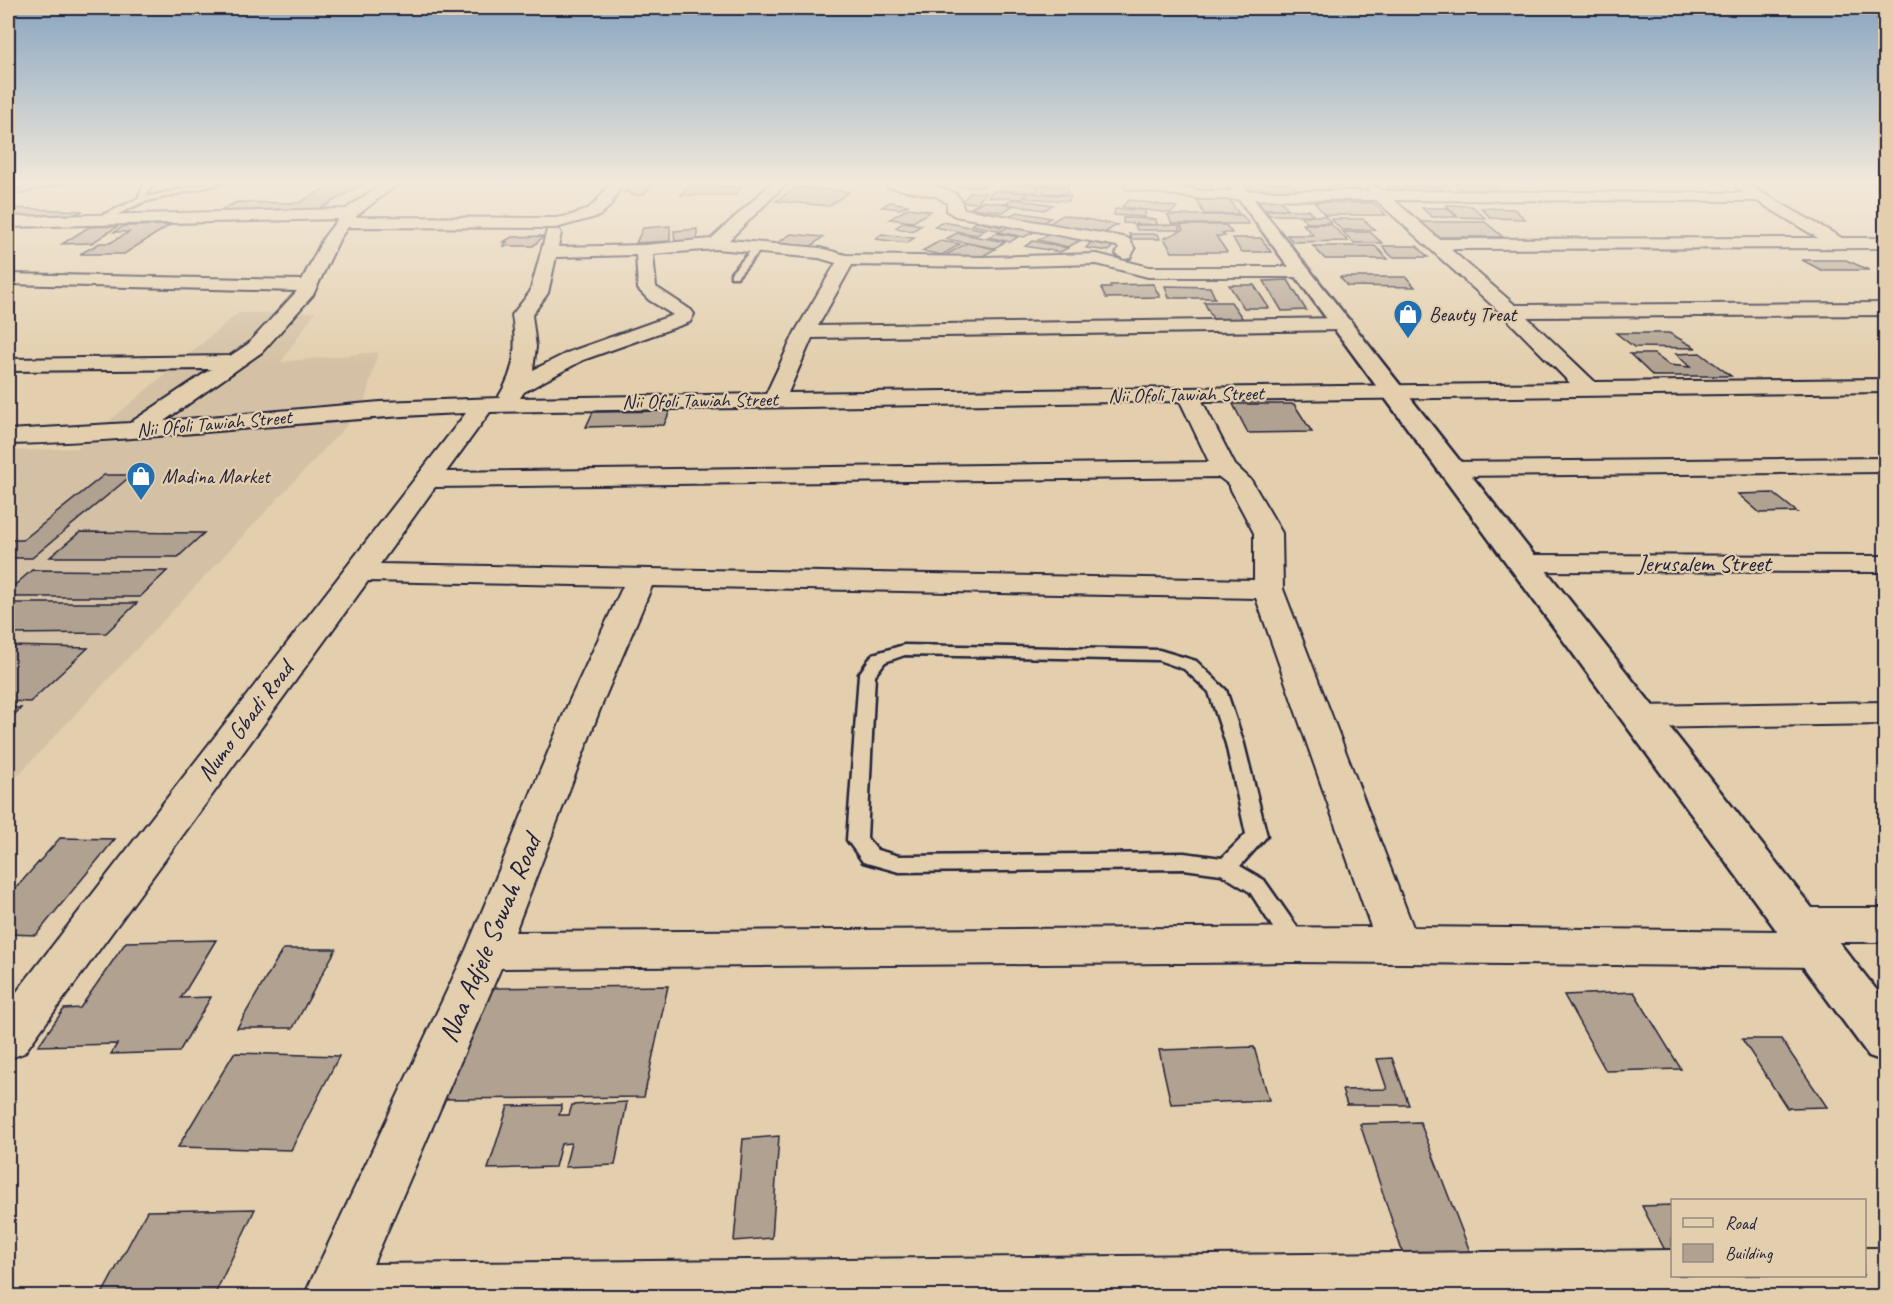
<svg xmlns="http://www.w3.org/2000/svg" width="1893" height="1304" font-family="Caveat,sans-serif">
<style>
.built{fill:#d4c1a5}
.building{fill:#b0a190;stroke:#22223b;stroke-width:1.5}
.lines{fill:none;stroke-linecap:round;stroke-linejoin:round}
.service-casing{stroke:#22223b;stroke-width:5}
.minor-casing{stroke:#22223b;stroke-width:4}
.tertiary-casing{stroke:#22223b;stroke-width:5}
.service{fill:#e3cfae;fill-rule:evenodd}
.minor{fill:#e3cfae;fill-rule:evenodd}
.tertiary{fill:#e3cfae;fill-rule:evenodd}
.labels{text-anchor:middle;stroke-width:4.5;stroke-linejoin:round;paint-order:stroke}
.far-poi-label{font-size:20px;fill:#22223b;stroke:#e3cfae;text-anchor:start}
.far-street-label{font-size:20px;fill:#22223b;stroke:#e3cfae}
.street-label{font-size:24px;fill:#22223b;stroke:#e3cfae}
.near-street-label{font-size:28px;fill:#22223b;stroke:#e3cfae}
</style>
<rect width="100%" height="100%" fill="#e3cfae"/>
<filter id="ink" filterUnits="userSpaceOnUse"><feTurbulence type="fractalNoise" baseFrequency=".0167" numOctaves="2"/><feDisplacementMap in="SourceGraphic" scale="12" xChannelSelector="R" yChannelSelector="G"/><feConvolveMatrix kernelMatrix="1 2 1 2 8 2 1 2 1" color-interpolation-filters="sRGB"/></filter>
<g filter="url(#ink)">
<path class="built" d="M315 312 281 362 378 352 363 408 8 786V451L77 448 238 313Z"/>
<path class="building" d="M43 183H67L8 197V191Z
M334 183H364L313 213 219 211 237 202 299 203Z
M959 183H984V187H958Z
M1021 183H1069L1068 186Z
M1181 183H1202L1213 184 1205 194 1173 191Z
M1246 183H1291L1302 193H1257Z
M1410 183H1445L1449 186H1413Z
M1453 183H1490L1500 190H1463Z
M654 184 643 195H630L632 193 624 192 631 185Z
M1003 184 1041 186 1036 193 998 190Z
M695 186 740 187 736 195H681L686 188Z
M1044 186 1068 187 1067 194 1043 193Z
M1327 186H1356L1363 194H1333Z
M797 187 849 192 829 206 776 201Z
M1387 187H1440L1450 196 1396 195Z
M993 191 1026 193 1022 199 988 197Z
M971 192 986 193 977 203 961 202Z
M1028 193 1071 196 1069 201 1025 198Z
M1196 198 1229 199 1239 214H1204Z
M1014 199 1053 205 1044 210 1005 204Z
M1129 200 1177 207 1171 213 1122 207Z
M1256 200H1280L1288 209H1263Z
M983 201 1014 205 1003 212 971 208Z
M890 202 908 205 900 209 882 207Z
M1314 202 1374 203 1386 215H1325Z
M1446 205 1472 206 1485 218 1458 217Z
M8 208 83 211 65 218 8 215Z
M908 208 931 211 913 222 890 219Z
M1422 208H1447L1457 217H1432Z
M1481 208 1514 209 1525 219 1491 218Z
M1115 209 1145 210V217L1114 215Z
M1265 210H1308L1313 215H1269Z
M1017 212 1051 218 1039 225 1005 218Z
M1063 215 1117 225 1098 237 1043 227Z
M1168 215H1242L1249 224H1172Z
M1301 216H1325L1331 223H1307Z
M1123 218 1156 219 1157 225 1123 223Z
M1331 219H1363L1375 230H1342Z
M904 222 922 225 912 231 895 228Z
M943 222 985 230 977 235 934 227Z
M977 222 1002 227 997 230 971 225Z
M1418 222H1485L1503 237H1434Z
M1017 223 1042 228 1024 237 998 232Z
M1303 224H1331L1348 241 1293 242 1287 235H1313Z
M170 225 124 254H80L100 243H110L129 232H114L124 226Z
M1135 225H1178L1180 230H1137Z
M1180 225H1226L1232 233H1222L1225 236H1216L1227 252H1172L1164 238 1183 230Z
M118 226 92 243 62 244 89 227Z
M670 226V241L636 243 643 228Z
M697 229V240L675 242 674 231Z
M1053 232 1083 239 1068 247 1038 240Z
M1343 232H1370L1382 243H1354Z
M957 233 1005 242 994 248 946 239Z
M996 233 1018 237 1010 242 988 237Z
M791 234 823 237 807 249 774 245Z
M882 234 914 238 907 243 875 239Z
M1129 234H1158L1160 239H1132Z
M544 236 533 246H503L507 242H503L512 237Z
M1233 238H1261L1271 252H1241Z
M1093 240 1116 242 1109 251 1086 248Z
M940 241 960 244 942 255 922 251Z
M1033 241 1068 248 1060 252 1025 246Z
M967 243 995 249 974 261 946 255Z
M1313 246H1375L1388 259H1325Z
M1382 246H1417L1428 257H1392Z
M1802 260H1846L1869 270H1821Z
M1340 277H1406L1415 287 1347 286Z
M1288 280 1306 310 1282 311 1264 281Z
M1153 284 1160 297 1106 298 1101 288H1111L1110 285Z
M1229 285H1254L1269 308H1244Z
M1165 286 1210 287 1215 298H1169Z
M1204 302H1231L1243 319H1213Z
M1616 333H1669L1696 348 1634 347Z
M1700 353 1731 376H1653L1630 354H1654L1669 365 1690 367 1676 354Z
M1233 404H1294L1312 432 1248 433Z
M670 411 664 425 586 427 593 412Z
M104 475H132L32 558H8V540H23Z
M1773 493 1797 512 1760 513 1738 494Z
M80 532 204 533 178 557H50Z
M32 570 167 571 140 597H8V591Z
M8 603H137L106 633 8 634Z
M8 646 88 648 30 702 8 701Z
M8 708H21L8 721Z
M60 838 115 839 36 935 8 934V897Z
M216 940 181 998 211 997 179 1052 111 1054 117 1044 38 1046 64 1009 80 1008 126 942Z
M283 949H336L293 1028H237Z
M668 986 644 1097 445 1099 486 988Z
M1634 992 1681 1069 1606 1071 1564 995Z
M1742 1039H1781L1827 1107 1787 1108Z
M1254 1047 1269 1100 1171 1104 1159 1050Z
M234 1053 339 1056 291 1150 178 1147Z
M1392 1058 1409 1105H1347L1342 1090 1387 1089 1377 1059Z
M627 1102 615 1165 565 1167 571 1143 561 1144 555 1167 488 1169 508 1106 562 1105 559 1115H569L572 1105Z
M1420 1122 1474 1262 1406 1263 1360 1124Z
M779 1136 772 1238 734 1241 743 1139Z
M1672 1205V1254H1667L1642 1206Z
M255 1209 214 1296H101L147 1211Z"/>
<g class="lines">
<g class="service-casing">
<path id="service" d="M145 183H152L146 197 210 183H222L143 202 100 223H94V219L138 199Z
M756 245 763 247 737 277H731V273Z
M904 645 1159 650 1196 661 1226 690 1244 744 1267 836 1240 866 1264 880 1304 937 1307 944 1304 951 1296 953 1288 951 1250 892 1221 874 1184 869 899 872 863 862 847 840 859 674 873 654ZM905 655 1158 660 1184 669 1209 692 1226 744 1246 834 1222 858 1184 853 899 856 877 850 867 838 875 675 885 662Z"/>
</g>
<g class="minor-casing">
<path id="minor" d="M383 183H399L355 217 556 218C586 213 594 209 609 183H623L610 206 599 216 556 228 348 227 340 238 313 295 262 352 164 421 380 402 500 398 499 396C516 369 517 346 512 315L530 292 547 230H559L561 233 558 247 644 245 711 239 772 183H787L729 240 820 248 846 255 983 257 1097 254 1149 267H1301L1307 268 1310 272 1307 276 1301 277H1148L1097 264 983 267 852 265 818 326 1343 318 1350 320 1353 324 1350 328 1343 330 812 338 788 393 1570 383 1503 315 1376 200 1204 199 1131 189 1126 188 1124 185 1126 183H1145L1204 191H1368L1369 187 1374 186 1384 191 1743 193 1735 186 1737 183H1745L1842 238H1886V248L1450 249 1515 305 1886 303V315L1527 317 1595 382 1886 379V392L1202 401 1235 465 1251 480 1282 533 1283 589 1413 927 1781 931 1778 925 1784 913 1799 908H1886V942H1836L1839 949 1833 962 1818 967 1296 962 501 968 373 1264 1672 1250V1276H1864V1248H1886V1296H1850L1845 1294 1843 1289 1837 1296H304L466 950 568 704 623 586 368 581 24 1053 8 1059V1003L466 413C313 418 161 441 8 444V430L130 423 211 369 8 371V359L230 356 248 344 297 291 8 284V274L302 280 324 237 338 219 8 227V217L346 209ZM1394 200 1757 201 1818 238 1439 239ZM716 249 819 258 836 263 795 332 766 394 520 398 524 392 583 360 690 322 694 314 691 310 656 287 653 254ZM636 255 638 289 649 300 673 315 569 352 533 370 536 347 532 315 548 293 556 257ZM1180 401 1209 462 446 472 490 412ZM1219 477 1228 484 1254 533V580L380 564 435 487ZM652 586 1256 598 1371 927 515 932 602 704Z
M886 183C903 183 951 182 961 200 962 203 962 206 964 209L1123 237 1129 239 1135 249 1130 258 1124 259 1116 254 1119 249 1117 246 955 216 947 211V203L936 196 887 187Z
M1871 183H1886V190Z
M1886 458V472L1451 476 1442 474 1439 469 1442 464 1451 462Z
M1523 555 1886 556V572L1523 571 1513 569 1509 563 1513 557Z
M1886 702V724L1639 728 1627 725 1622 717 1627 709 1639 706Z"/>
</g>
<g class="tertiary-casing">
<path id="tertiary" d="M1227 183H1241L1886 1002V1062L1869 1056Z"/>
</g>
<use href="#service" class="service"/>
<use href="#minor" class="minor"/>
<use href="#tertiary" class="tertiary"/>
</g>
</g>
<linearGradient id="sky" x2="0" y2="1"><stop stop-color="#89a5c0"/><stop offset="0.5" stop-color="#f2e9db"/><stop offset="1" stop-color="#f2e9db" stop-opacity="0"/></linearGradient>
<rect width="1893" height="365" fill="url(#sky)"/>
<defs>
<g id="shop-pin" transform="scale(1.5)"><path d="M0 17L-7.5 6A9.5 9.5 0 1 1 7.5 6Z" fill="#1f6fb2" stroke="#e3cfae"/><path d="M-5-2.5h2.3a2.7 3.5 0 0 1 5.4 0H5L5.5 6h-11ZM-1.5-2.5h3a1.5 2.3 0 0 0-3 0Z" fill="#fff"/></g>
</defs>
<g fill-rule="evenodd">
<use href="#shop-pin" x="1408" y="314"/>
<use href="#shop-pin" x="141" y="476"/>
</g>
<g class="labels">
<g class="far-poi-label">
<text x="1429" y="321">Beauty Treat</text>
<text x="162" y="483">Madina Market</text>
</g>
<g class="far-street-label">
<text transform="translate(1186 394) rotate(-1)" y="7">Nii Ofoli Tawiah Street</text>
<text transform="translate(700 400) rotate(-1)" y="7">Nii Ofoli Tawiah Street</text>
<text transform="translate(214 423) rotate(-5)" y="7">Nii Ofoli Tawiah Street</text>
</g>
<g class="street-label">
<text x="1704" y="571">Jerusalem Street</text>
<text transform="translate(245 721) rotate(-53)" y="8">Numo Gbadi Road</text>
</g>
<g class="near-street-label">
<text transform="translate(489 938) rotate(-67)" y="10">Naa Adjele Sowah Road</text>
</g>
</g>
<rect width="1893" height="1304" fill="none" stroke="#e3cfae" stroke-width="30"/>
<rect x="15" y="15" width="1863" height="1274" fill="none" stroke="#22223b" stroke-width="2" filter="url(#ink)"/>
<rect x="1671" y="1199" width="195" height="78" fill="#e3cfae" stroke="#968a80" stroke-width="1.5"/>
<rect x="1683" y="1218" width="30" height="9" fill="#e3cfae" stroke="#968a80" stroke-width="1.5"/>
<text x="1725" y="1229" font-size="18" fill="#22223b">Road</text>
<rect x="1683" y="1244" width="30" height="18" fill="#b0a190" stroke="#968a80" stroke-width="1.5"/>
<text x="1725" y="1259" font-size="18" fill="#22223b">Building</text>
</svg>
